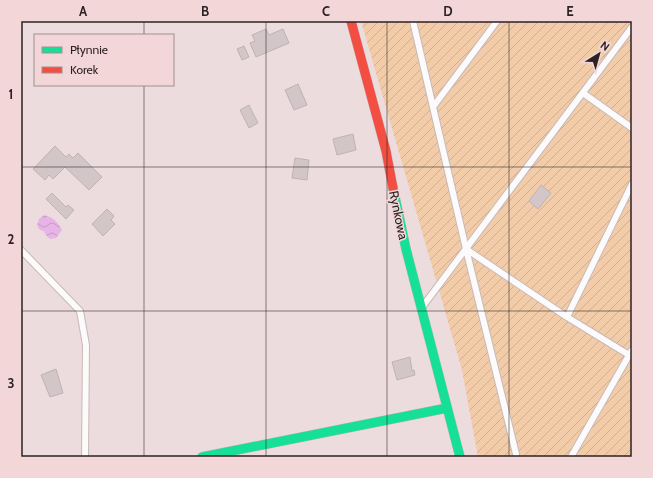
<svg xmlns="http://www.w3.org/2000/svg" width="653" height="478" font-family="Cabin,sans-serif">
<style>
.garden{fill:url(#garden-furrows)}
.water{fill:url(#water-waves)}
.building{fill:#d3c6c9;stroke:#beb2b5}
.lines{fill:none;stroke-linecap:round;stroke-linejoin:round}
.lane-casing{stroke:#c6baba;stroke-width:8}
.fast-casing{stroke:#c6baba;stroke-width:10}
.jam-casing{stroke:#c6baba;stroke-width:10}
.lane{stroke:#fcfafa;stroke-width:6}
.fast{stroke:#16e098;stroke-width:9}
.jam{stroke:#f24e42;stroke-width:9}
.grid{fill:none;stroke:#2d2223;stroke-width:1;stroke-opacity:0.55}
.labels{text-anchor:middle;stroke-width:3;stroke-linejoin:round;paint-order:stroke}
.street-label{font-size:13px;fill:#2d2223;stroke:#f3d6d7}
.neatline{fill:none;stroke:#2d2223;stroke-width:1.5}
.grid-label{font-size:13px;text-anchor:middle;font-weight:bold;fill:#2d2223}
</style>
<defs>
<pattern id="garden-furrows" width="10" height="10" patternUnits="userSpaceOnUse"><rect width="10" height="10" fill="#f2cca9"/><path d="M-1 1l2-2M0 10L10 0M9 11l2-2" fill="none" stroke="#d0af91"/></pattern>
<pattern id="water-waves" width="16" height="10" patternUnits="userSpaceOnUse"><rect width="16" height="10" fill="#e7b4e6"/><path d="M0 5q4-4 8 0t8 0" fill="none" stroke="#c69ac5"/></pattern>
</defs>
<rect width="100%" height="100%" fill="#eddcdd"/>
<path class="garden" d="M361 21H632V457H478L462 370Z"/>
<path class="water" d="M44 215C53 217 58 222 62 230L56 238 50 239 45 234 44 231C40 231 38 228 37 225L39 219Z"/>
<path class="building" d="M266 29 269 35 283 29 289 43 256 57 250 43 255 41 252 35Z
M244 46 249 57 242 60 237 49Z
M298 84 307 105 294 110 285 90Z
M249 105 258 123 249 128 240 110Z
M353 134 356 150 337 155 333 139Z
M55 146 66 157 69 154 73 158 78 153 102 177 89 190 65 167 53 179 49 175 45 180 33 169Z
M295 158 309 160 307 180 292 178Z
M541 185 551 193 538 209 529 201Z
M52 193 66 207 68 205 74 210 66 219 46 199Z
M107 209 114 216 111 220 115 224 103 236 92 224Z
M410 357 412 371 414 370 415 375 397 380 392 362Z
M56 369 63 393 50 397 41 375Z"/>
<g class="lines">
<g class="lane-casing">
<path id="lane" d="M413 21 466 249
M583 93 632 128
M433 107 497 21
M21 250 80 311 86 345 85 457
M423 306 632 27
M629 355 567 317 632 184
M516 454 466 249 567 317
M571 457 632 350"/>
</g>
<g class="fast-casing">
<path id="fast" d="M393 188 406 249 460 457
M202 457 447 408"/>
</g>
<g class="jam-casing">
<path id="jam" d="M351 21 386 151 393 188"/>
</g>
<use href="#lane" class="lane"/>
<use href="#fast" class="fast"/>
<use href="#jam" class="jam"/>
</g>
<path class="grid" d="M144 21V35M266 21V457M387 21V457M509 21V457M144 85V457M21 167H632M21 311H632"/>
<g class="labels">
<g class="street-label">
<text transform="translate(399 215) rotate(78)" y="5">Rynkowa</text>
</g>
</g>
<rect width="653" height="478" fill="none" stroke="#f3d6d7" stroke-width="44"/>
<rect x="34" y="34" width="140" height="52" fill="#f3d6d7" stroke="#a48e8f"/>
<rect x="42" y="47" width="20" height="6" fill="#16e098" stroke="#a48e8f"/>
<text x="70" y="54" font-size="12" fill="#2d2223">Płynnie</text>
<rect x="42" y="67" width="20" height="6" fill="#f24e42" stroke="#a48e8f"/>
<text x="70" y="74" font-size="12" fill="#2d2223">Korek</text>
<g transform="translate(599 54) rotate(37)" stroke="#f3d6d7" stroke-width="3" paint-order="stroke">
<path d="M0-3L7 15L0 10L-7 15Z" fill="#2d2223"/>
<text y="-6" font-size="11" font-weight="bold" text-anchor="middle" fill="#2d2223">N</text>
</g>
<rect x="22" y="22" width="609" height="434" class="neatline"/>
<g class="grid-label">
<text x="83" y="16">A</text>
<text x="205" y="16">B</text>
<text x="326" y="16">C</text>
<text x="448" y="16">D</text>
<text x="570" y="16">E</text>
<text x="11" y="99">1</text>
<text x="11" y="244">2</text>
<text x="11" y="388">3</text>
</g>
</svg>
